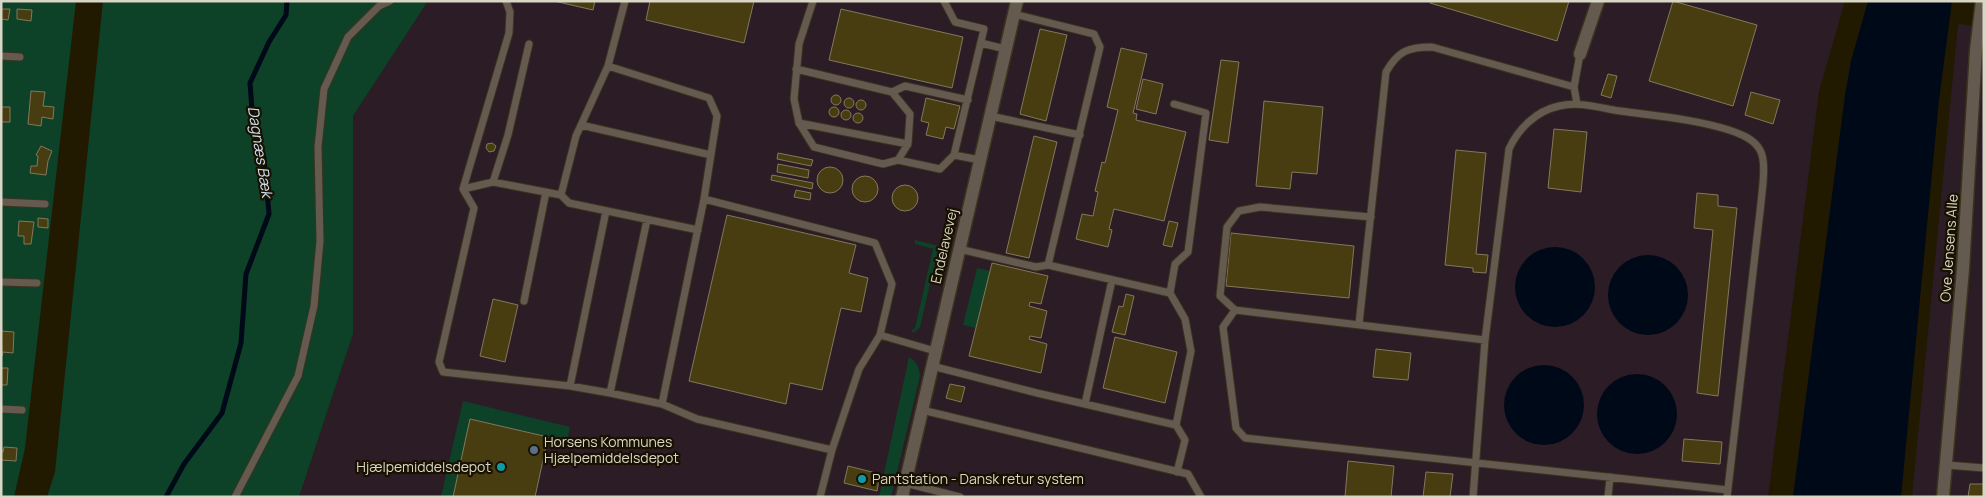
<svg xmlns="http://www.w3.org/2000/svg" width="1985" height="498" font-family="Manrope,sans-serif">
<style>
.industrial{fill:#2c1c25}
.green{fill:#0d4228}
.water{fill:#000918}
.lines{fill:none;stroke-linecap:round;stroke-linejoin:round}
.stream{stroke:#000918;stroke-width:5}
.building{fill:#483c11;stroke:#82795c}
.lane-casing{stroke:#3b341d;stroke-width:9}
.street-casing{stroke:#3b341d;stroke-width:15}
.lane{stroke:#645a50;stroke-width:7}
.street{stroke:#645a50;stroke-width:12}
.service-dot{fill:#5c6f8a;stroke:#181100;stroke-width:2}
.culture-dot{fill:#0f9aa8;stroke:#181100;stroke-width:2}
.labels{text-anchor:middle;stroke-width:4.5;stroke-linejoin:round;paint-order:stroke}
.street-label{font-size:14px;fill:#dad6c6;stroke:#181100}
.poi-label{font-size:14px;fill:#dad6c6;stroke:#181100;text-anchor:start}
.water-label{font-size:15px;font-style:italic;fill:#d0e0ef;stroke:#181100}
</style>
<rect width="100%" height="100%" fill="#211a01"/>
<path class="industrial" d="M428 1H1845L1819 91 1768 497H299L353 334V116Z
M1958 24 1984 27V497H1912Z"/>
<path class="green" d="M1 1H76L25 448 14 497H1Z
M103 1H428L353 116V334L299 497H47L55 472Z
M915 240 939 246 920 327 915 332H912V330L915 328 933 249 915 244Z
M977 268 990 271 976 328 963 325Z
M909 357C917 362 919 367 920 376L891 497H879Z
M463 401 570 427 567 441 471 419 453 497H441Z"/>
<path class="water" d="M1868 1H1952L1939 100 1901 497H1793L1845 95 1851 61Z
M1515 287a40 40 0 1 1 80 0a40 40 0 1 1-80 0Z
M1608 295a40 40 0 1 1 80 0a40 40 0 1 1-80 0Z
M1504 405a40 40 0 1 1 80 0a40 40 0 1 1-80 0Z
M1597 414a40 40 0 1 1 80 0a40 40 0 1 1-80 0Z"/>
<g class="lines">
<path class="stream" d="M166 497 184 464 222 413 241 343 246 274 269 214 264 158 253 123 250 83 269 42 286 15 287 1"/>
</g>
<path class="building" d="M554 1H595L593 10Z
M650 1H754L744 43 646 20Z
M1431 1H1569L1557 41 1430 3Z
M1673 1 1757 25 1733 106 1649 81Z
M1 9H10L8 20 1 19Z
M17 9 32 10 31 21 17 19Z
M841 9 963 37 952 88 829 60Z
M1040 29 1067 35 1046 121 1020 114Z
M1121 48 1147 54 1133 113 1137 114 1136 120 1186 132 1164 221 1114 209 1109 229 1112 230 1108 247 1076 239 1082 214 1093 216 1098 192 1095 191 1102 162 1105 163 1118 110 1107 107Z
M1221 60 1239 62 1228 143 1209 140Z
M1608 74 1617 76 1611 98 1601 95Z
M1143 79 1163 84 1156 114 1136 109Z
M31 91 45 92 43 106 54 107 53 119 42 117 41 126 28 124Z
M1751 92 1780 100 1773 124 1745 115Z
M831 100a5 5 0 1 1 10 0a5 5 0 1 1-10 0Z
M844 103a5 5 0 1 1 10 0a5 5 0 1 1-10 0Z
M926 98 960 106 954 129 946 127 943 139 926 135 929 123 921 121Z
M856 105a5 5 0 1 1 10 0a5 5 0 1 1-10 0Z
M1264 101 1323 107 1317 174 1292 172 1290 189 1256 186Z
M829 112a5 5 0 1 1 10 0a5 5 0 1 1-10 0Z
M1 107H10V122H1Z
M841 115a5 5 0 1 1 10 0a5 5 0 1 1-10 0Z
M853 118a5 5 0 1 1 10 0a5 5 0 1 1-10 0Z
M1554 129 1587 132 1581 192 1548 188Z
M1034 136 1057 142 1029 258 1006 253Z
M492 143 496 146 494 151 489 152 486 148 487 144Z
M41 146 52 151 48 161 46 175 30 173 31 166H37L38 156 36 155Z
M1456 150 1486 153 1476 254 1488 255 1486 273 1473 272V268L1445 265Z
M778 153 813 160 811 166 777 159Z
M778 164 809 170 808 178 777 172Z
M817 180a13 13 0 1 1 26 0a13 13 0 1 1-26 0Z
M772 175 813 183 812 189 771 180Z
M852 189a13 13 0 1 1 26 0a13 13 0 1 1-26 0Z
M892 198a13 13 0 1 1 26 0a13 13 0 1 1-26 0Z
M796 190 811 193 810 200 794 197Z
M1697 193 1718 195V206L1737 208 1718 396 1697 393 1713 230 1694 228Z
M727 215 856 245 849 273 868 278 861 312 841 308 822 390 790 383 786 404 689 381Z
M38 218 48 219V228L38 227Z
M19 221 34 222 31 244H24V236H18Z
M1169 221 1178 223 1172 247 1163 245Z
M1231 233 1354 246 1349 298 1226 286Z
M992 263 1048 276 1041 304 1030 302 1029 306 1047 311 1041 338 1030 336 1029 339 1047 344 1041 373 969 356Z
M1126 294 1134 296 1125 335 1112 332 1119 306 1123 307Z
M493 299 518 305 505 362 480 356Z
M1 331 14 332 13 353 3 352 2 356Z
M1115 337 1177 352 1165 403 1103 388Z
M1376 349 1411 353 1408 380 1373 377Z
M1 368H8L7 385H1Z
M950 384 965 387 961 402 946 398Z
M470 419 548 437 535 497H453Z
M1684 439 1722 442 1720 464 1682 461Z
M4 447 17 448 16 461 1 460V452H3Z
M1348 461 1394 466 1391 497H1345Z
M848 466 880 474 877 491 844 483Z
M1426 472 1453 474 1450 497H1423Z
M1970 484H1984V497H1968Z"/>
<g class="lines">
<g class="lane-casing">
<path id="lane" d="M506 1 510 12 509 33 463 189 474 208 439 362 443 372 570 386 610 393 662 404 697 419 832 450
M625 1 608 66 709 98 717 116 704 199 875 243 892 284 880 335 935 351
M944 1 955 22 984 29 954 155
M1014 14 1094 34 1100 47 1048 265 1170 293
M981 43 1005 49
M1 56 20 57
M608 66 576 136 561 195 569 203 698 230
M796 69 892 92 910 114 908 144 898 160 883 164 814 147 799 123 794 99 799 44 813 1
M892 92 905 86 968 100
M1577 104 1574 87 1580 54
M990 116 1080 135
M799 123 908 144
M581 125 711 155
M898 160 940 169 954 155 980 160
M493 182 508 135 529 44
M463 189 493 182 561 195
M1 202 45 204
M959 249 1036 267 1048 265
M1 282 37 283
M524 301 546 192
M1235 310 1220 296 1227 227 1239 211 1260 207 1371 217
M1359 324 1386 72C1398 51 1408 47 1432 47L1574 87
M1485 340 1235 310 1223 327 1236 428 1245 438 1728 490
M932 366 1037 393 1176 425 1191 351 1185 319 1170 293 1175 264 1188 252 1206 113 1174 104
M570 386 606 211
M610 393 647 220
M662 404 704 199
M1085 404 1112 280
M1 409 22 410
M922 410 1188 474 1201 497
M1176 425 1185 440 1177 472
M1946 465 1984 468
M905 483 960 497
M235 497 298 376 314 306 320 241 318 147 324 89 348 37 379 6 390 1
M820 497 832 450 859 369 880 335
M1473 497 1485 340 1509 149C1518 129 1536 111 1559 106 1578 101 1600 108 1620 111 1656 116 1694 119 1729 130 1741 134 1754 139 1760 150 1767 162 1762 190 1761 203L1727 497
M1608 497 1610 477"/>
</g>
<g class="street-casing">
<path id="street" d="M1580 54 1598 1
M902 497 1017 1
M1943 497 1963 269 1976 50 1982 1"/>
</g>
<use href="#lane" class="lane"/>
<use href="#street" class="street"/>
</g>
<circle class="service-dot" cx="534" cy="450" r="5"/>
<g class="culture-dot">
<circle cx="501" cy="467" r="5"/>
<circle cx="862" cy="479" r="5"/>
</g>
<g class="labels">
<g class="street-label">
<text transform="translate(944 246) rotate(-77)" y="5">Endelavevej</text>
<text transform="translate(1949 248) rotate(-86)" y="5">Ove Jensens Alle</text>
</g>
<g class="poi-label">
<text x="544" y="447">Horsens Kommunes<tspan x="544" dy="16">Hjælpemiddelsdepot</tspan></text>
<text x="491" y="472" text-anchor="end">Hjælpemiddelsdepot</text>
<text x="872" y="484">Pantstation - Dansk retur system</text>
</g>
<g class="water-label">
<text transform="translate(260 152) rotate(81)" y="5">Dagnæs Bæk</text>
</g>
</g>
<rect width="1985" height="498" fill="none" stroke="#dad6c6" stroke-width="5"/>
</svg>
